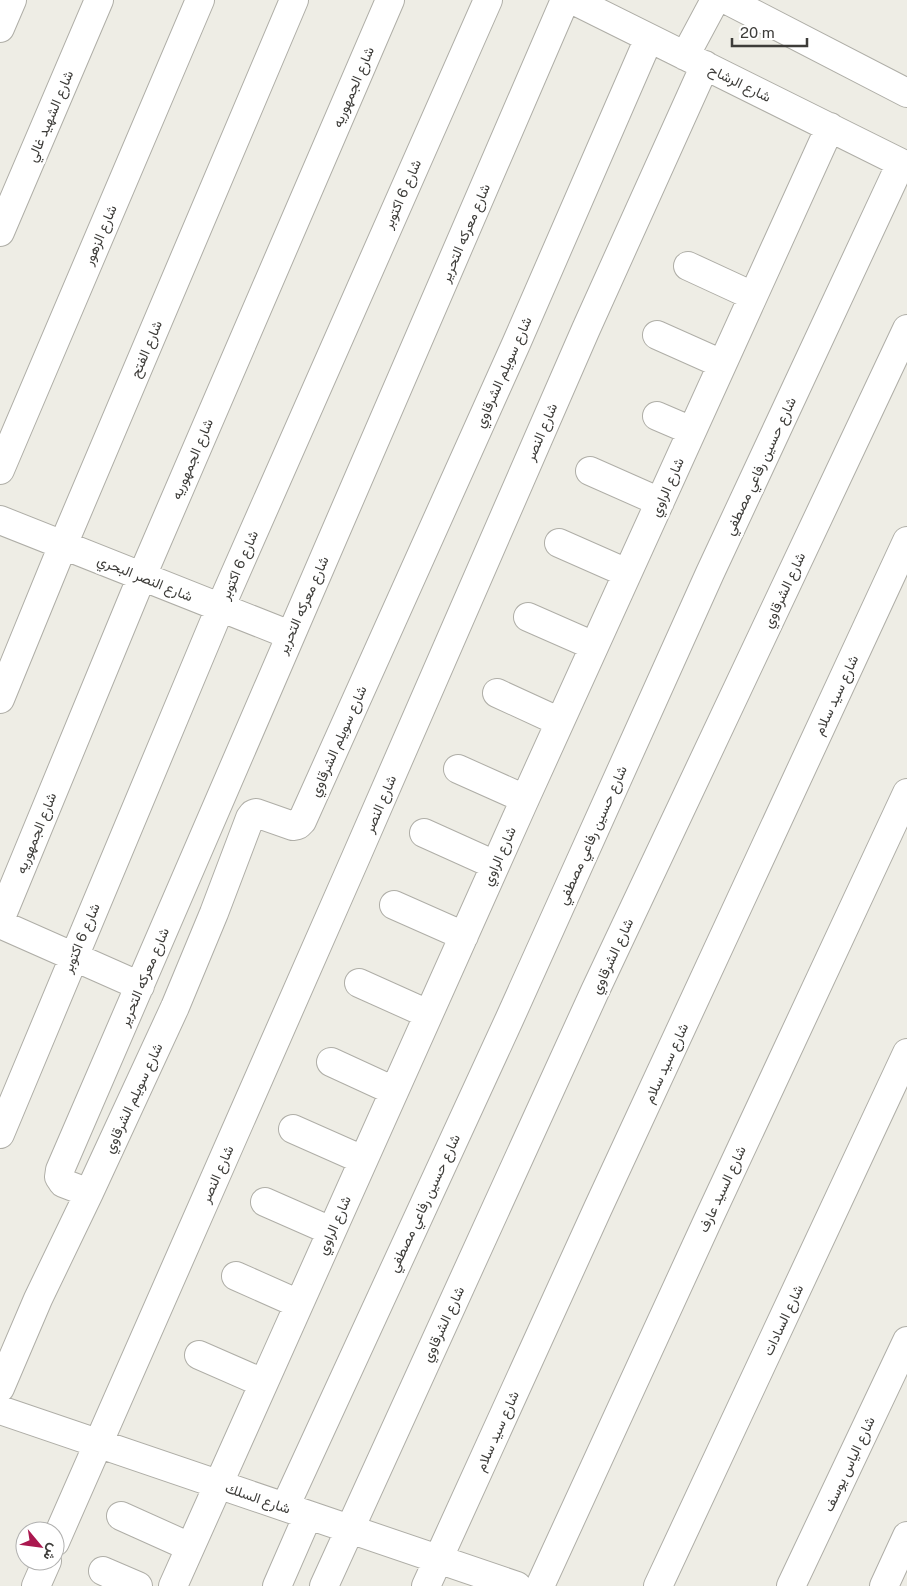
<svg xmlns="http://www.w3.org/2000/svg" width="907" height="1586" font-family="'Public Sans',Vazirmatn,sans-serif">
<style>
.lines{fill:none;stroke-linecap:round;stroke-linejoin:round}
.minor-casing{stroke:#afaea7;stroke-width:30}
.minor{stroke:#fff;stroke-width:28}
.labels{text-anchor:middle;stroke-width:5;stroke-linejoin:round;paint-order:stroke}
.street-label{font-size:14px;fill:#3d3c39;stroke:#fff}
</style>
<rect width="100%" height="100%" fill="#eeede5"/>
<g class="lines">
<g class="minor-casing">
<path id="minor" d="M573 0 907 166
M727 0 907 93
M0 28 12 0
M685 56 715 0
M0 232 99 0
M688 266 753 296
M657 335 722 364
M657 416 692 431
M0 470 200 0
M590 471 660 502
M0 520 290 635
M559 543 627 573
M528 617 594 646
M497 693 560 722
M0 699 63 545 294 0
M458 769 525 799
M424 833 495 865
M394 905 464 936
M0 920 142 576 390 0
M0 924 140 986
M359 983 428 1014
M331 1062 394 1091
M293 1129 363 1160
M0 1134 220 608 488 0
M89 1193 63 1183 59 1177 60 1170 565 0
M265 1202 331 1231
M236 1276 299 1304
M199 1355 263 1383
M0 1388 38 1299 89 1193 175 1007 214 913 250 818 253 814 256 813 293 826 298 825 302 821 516 344 649 38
M0 1410 517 1586
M285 1507 509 1020 710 573 901 163
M121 1516 190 1547
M55 1542 356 857 586 329 705 65
M103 1571 138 1586
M36 1586 47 1561
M173 1586 525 799 830 127
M277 1586 308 1515
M324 1586 595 991 907 329
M426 1586 598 1208 907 541
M540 1586 708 1220 907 793
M658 1586 907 1053
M791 1586 907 1341
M884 1586 907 1536"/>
</g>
<use href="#minor" class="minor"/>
</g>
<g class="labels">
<g class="street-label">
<text transform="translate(740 83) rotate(26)" y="5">شارع الرشاح</text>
<text transform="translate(353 87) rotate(-67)" y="5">شارع الجمهوريه</text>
<text transform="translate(50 116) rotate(-67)" y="5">شارع الشهيد غالي</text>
<text transform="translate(402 194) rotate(-66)" y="5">شارع 6 اكتوبر</text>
<text transform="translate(465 233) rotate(-67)" y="5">شارع معركه التحرير</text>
<text transform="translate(100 235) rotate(-67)" y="5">شارع الزهور</text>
<text transform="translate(146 349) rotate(-67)" y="5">شارع الفتح</text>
<text transform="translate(503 372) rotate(-66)" y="5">شارع سويلم الشرقاوي</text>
<text transform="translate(541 432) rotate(-67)" y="5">شارع النصر</text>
<text transform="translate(192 459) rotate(-67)" y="5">شارع الجمهوريه</text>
<text transform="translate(760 466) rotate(-65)" y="5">شارع حسين رفاعي مصطفي</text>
<text transform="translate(667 487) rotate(-66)" y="5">شارع الراوي</text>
<text transform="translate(239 565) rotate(-66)" y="5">شارع 6 اكتوبر</text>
<text transform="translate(145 578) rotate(22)" y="5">شارع النصر البحري</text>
<text transform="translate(784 590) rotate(-65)" y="5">شارع الشرقاوي</text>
<text transform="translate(303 605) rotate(-66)" y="5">شارع معركه التحرير</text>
<text transform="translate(836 695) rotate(-65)" y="5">شارع سيد سلام</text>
<text transform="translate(338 741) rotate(-66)" y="5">شارع سويلم الشرقاوي</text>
<text transform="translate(380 804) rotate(-67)" y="5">شارع النصر</text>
<text transform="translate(36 833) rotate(-68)" y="5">شارع الجمهوريه</text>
<text transform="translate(592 835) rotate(-66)" y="5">شارع حسين رفاعي مصطفي</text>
<text transform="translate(499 856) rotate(-66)" y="5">شارع الراوي</text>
<text transform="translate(81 938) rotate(-67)" y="5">شارع 6 اكتوبر</text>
<text transform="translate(612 956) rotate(-65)" y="5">شارع الشرقاوي</text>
<text transform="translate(144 977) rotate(-67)" y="5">شارع معركه التحرير</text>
<text transform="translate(666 1063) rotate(-65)" y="5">شارع سيد سلام</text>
<text transform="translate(133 1098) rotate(-65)" y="5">شارع سويلم الشرقاوي</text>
<text transform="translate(217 1174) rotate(-66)" y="5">شارع النصر</text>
<text transform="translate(722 1189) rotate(-65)" y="5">شارع السيد عارف</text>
<text transform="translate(424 1203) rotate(-65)" y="5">شارع حسين رفاعي مصطفي</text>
<text transform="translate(334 1225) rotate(-66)" y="5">شارع الراوي</text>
<text transform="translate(783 1320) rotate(-65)" y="5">شارع السادات</text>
<text transform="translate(443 1324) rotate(-65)" y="5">شارع الشرقاوي</text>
<text transform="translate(497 1431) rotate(-66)" y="5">شارع سيد سلام</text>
<text transform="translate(849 1464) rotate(-65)" y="5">شارع الياس يوسف</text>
<text transform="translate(258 1498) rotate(19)" y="5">شارع السلك</text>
</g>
</g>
<g transform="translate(40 1546) rotate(119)"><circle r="24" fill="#ffffff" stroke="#b1b1b0"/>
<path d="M0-4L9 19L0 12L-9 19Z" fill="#aa184f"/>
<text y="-8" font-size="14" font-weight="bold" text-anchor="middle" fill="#3d3c39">ش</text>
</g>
<path d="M732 38v8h75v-8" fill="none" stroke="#3d3c39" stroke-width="2.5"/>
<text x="740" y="38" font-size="15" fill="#3d3c39" stroke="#ffffff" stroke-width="4" paint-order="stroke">20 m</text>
</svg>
